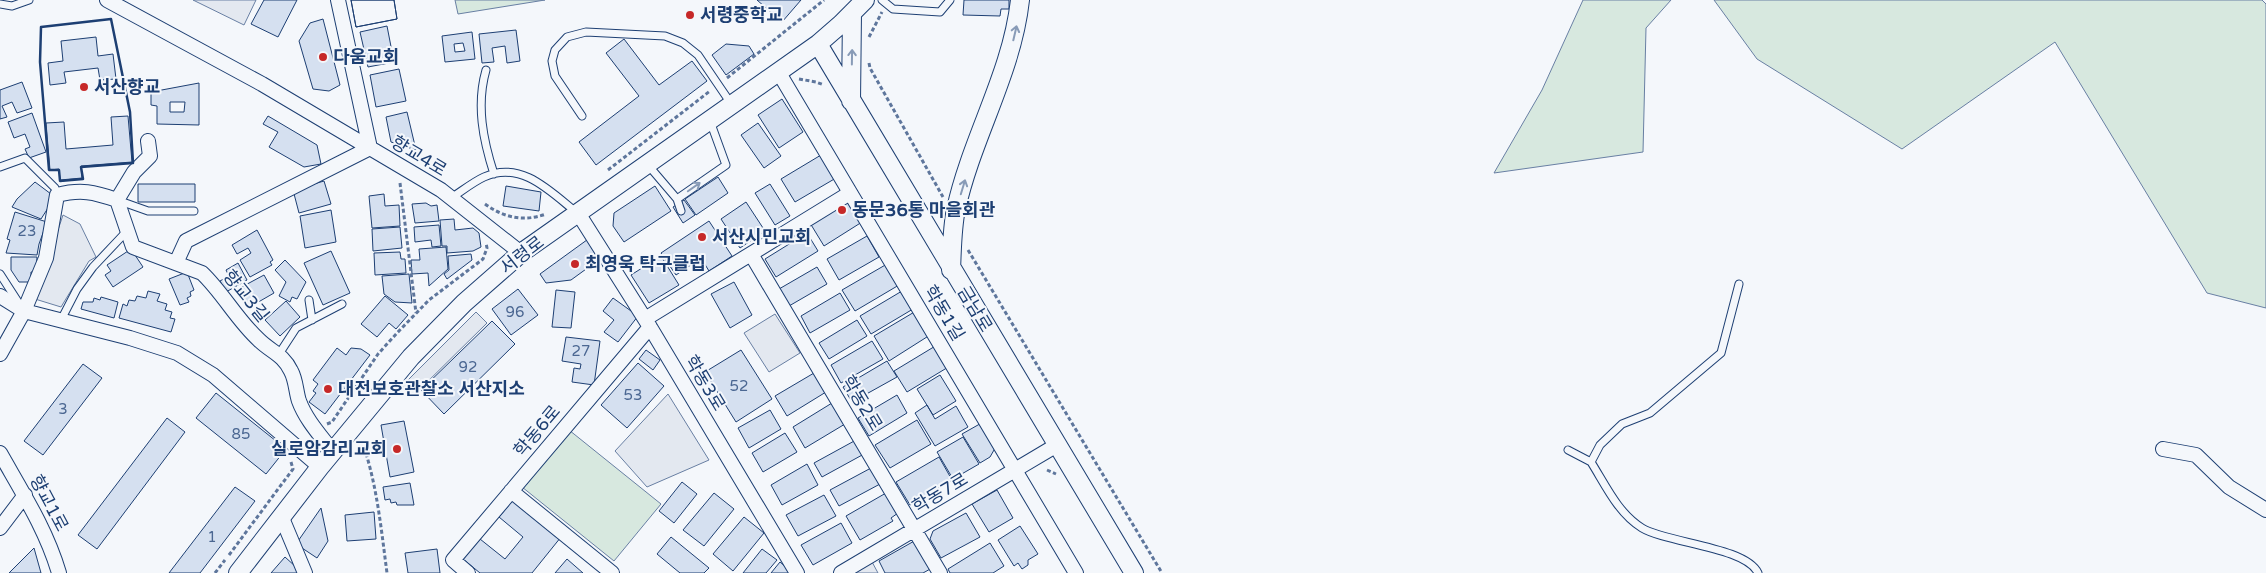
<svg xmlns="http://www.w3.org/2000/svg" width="2266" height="573" font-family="'Varela Round','Noto Sans KR',sans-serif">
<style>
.green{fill:#d7e8df;stroke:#687fa3}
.parking{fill:#e3e8f0;stroke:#687fa3}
.building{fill:#d5e0f0;stroke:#1d3f73;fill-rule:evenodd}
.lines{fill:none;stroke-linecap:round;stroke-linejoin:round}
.service-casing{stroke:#1d3f73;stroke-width:9}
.minor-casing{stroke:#1d3f73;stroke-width:16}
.tertiary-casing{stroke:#1d3f73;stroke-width:20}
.path{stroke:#5e769c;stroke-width:3;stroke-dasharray:4 2.5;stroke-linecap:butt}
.service{stroke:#f4f7fb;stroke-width:7}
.minor{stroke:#f4f7fb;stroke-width:14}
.tertiary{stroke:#f4f7fb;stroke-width:18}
.wall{stroke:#1d3f73;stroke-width:2.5}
.oneway{stroke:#889bb7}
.poi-dot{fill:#c62828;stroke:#f4f7fb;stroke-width:2}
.labels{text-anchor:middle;stroke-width:4;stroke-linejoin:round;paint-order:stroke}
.number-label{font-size:15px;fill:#4b6792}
.poi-label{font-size:18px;font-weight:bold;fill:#1d3f73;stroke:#f4f7fb;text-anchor:start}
.street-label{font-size:18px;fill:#1d3f73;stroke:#f4f7fb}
</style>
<rect width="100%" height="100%" fill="#f4f7fb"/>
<path class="green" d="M455 0H545L458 14Z
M1583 0H1671L1646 28 1643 152 1494 173 1542 90Z
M1714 0H2262L2266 4V308L2207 293 2055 42 1902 149 1757 59Z
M569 430 661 504 614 561 522 487Z"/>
<path class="parking" d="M193 0H256L244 25Z
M63 215 80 224 96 257 89 261 61 307 35 299Z
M476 312 487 323 413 396 402 386Z
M775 314 800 353 769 372 744 333Z
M668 394 709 460 647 487 615 451Z
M871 560 878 573H848Z"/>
<path class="building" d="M264 0H297L278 37 251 24Z
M351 0H394L397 19 356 27Z
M351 0H394L397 19 356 27Z
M757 0H801L782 22Z
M964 0H1009V9H1001L1000 16 963 15Z
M323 19 340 85 329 91 313 89 299 41 310 23Z
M387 26 394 62 368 67 360 32Z
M516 30 520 61 507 63 505 46 492 48 494 62 482 63 479 34Z
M472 32 475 59 445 62 442 36ZM463 43 465 51 455 52 454 44Z
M96 37 98 56 113 54 116 79 100 80 98 68 64 72 66 83 50 85 48 63 63 61 61 41Z
M624 39 659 85 692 61 707 81 596 165 579 142 639 96 606 53Z
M726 44 749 46 754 54 726 75 712 55Z
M399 69 406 101 376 107 370 75Z
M22 82 32 108 17 113 12 102 2 106 7 117 0 119V90Z
M199 83V125L157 124V106L151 105V92ZM170 102H185L184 112H170Z
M782 99 803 132 779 148 758 115Z
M407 112 416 150 391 142 386 117Z
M32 113 46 152 29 158 25 149 30 147 25 134 14 138 8 122Z
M128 116 132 162 81 166 82 178 60 180 59 169 50 170 46 123 64 122 66 149 113 145 111 117Z
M268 116 317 145 321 164 304 167 269 147 278 132 263 124Z
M758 123 781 156 764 168 741 135Z
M821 155 836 178 795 202 781 179Z
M718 177 728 193 696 215 685 199Z
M324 181 331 204 299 213 293 190Z
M35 182 55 197 41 219 12 207 17 199Z
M138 184H195V202H138Z
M770 184 790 216 775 225 755 193Z
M506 186 541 192 539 211 503 206Z
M655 186 671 211 624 242 613 226 614 213Z
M384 194 385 206 399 205 400 226 372 228 369 196Z
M848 199 862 222 824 246 810 223Z
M684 200 695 215 683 223 673 207Z
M746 202 765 231 740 248 721 219Z
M426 203 431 206 437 205 439 221 415 223 412 204Z
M331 210 336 242 305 248 300 216Z
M15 212 47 222 39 244 37 255 6 253 10 240 7 239Z
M454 219 455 230 473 228 479 233 481 247 473 251 447 253V246H442L440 220Z
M709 221 732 256 709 271 701 258 676 275 661 253Z
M439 225 441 246 432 247 431 240 415 242 414 227Z
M400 227 402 248 373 251 372 229Z
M257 230 273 260 270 262 272 265 250 277 240 260 251 253 248 248 237 254 232 245Z
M807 233 818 251 776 277 765 259Z
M867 236 879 257 839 280 827 259Z
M591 237 604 256 571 280 546 283 540 274Z
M446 247 448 269 429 286 428 273 412 274 411 260H420L419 249Z
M131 249 143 267 113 287 105 275 111 271 107 265Z
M331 251 350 293 323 305 304 263Z
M400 252 401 259H405L406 273 375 275 374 253Z
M471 254 472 260 447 279 444 274 449 270 448 256Z
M661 256 679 285 649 303 631 275Z
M11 257H37L36 272H31V282H19L11 270Z
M285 260 306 282 297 299 292 297 290 302 279 296 286 282 275 270Z
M238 263 247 280 226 292 220 281 229 276 226 270Z
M887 264 899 285 855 311 842 290Z
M817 267 827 284 789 306 779 289Z
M187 272 194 290 190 292 191 296 187 298 189 302 180 305 169 279Z
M409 274 412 303 395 302 384 294 382 276Z
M264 275 274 293 248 308 238 289Z
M734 282 752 315 730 328 711 294Z
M518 289 538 315 511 335 492 309Z
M556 290 575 292 571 328 552 327Z
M148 291 160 294 157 301 167 304 165 310 172 312 170 318 175 319 171 332 119 318 123 304 127 306 129 300 135 301 137 296 146 298Z
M902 291 913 309 871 334 860 316Z
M840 293 850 310 810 333 801 316Z
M385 296 408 315 396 329 389 323 377 337 361 324Z
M101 297 118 302 114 318 81 309 83 302H93L94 298 100 300Z
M613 298 638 316 618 342 604 332 614 320 603 311Z
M286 301 300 317 280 336 265 320Z
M916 311 930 335 889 361 874 336Z
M857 320 867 336 829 359 819 343Z
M492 321 515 344 444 414 421 390Z
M566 337 600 341 594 385 572 382 574 368 580 369 581 364 562 361Z
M872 341 883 359 841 383 831 365Z
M937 345 950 366 907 392 894 371Z
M337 348 346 355 351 348 361 349 370 355 325 414 309 402 316 393 313 391 318 384 313 380Z
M646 350 660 360 653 370 639 359Z
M741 350 772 399 736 422 705 372Z
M887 361 897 377 852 402 843 387Z
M638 363 664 386 627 428 601 405Z
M83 364 102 378 43 455 24 441Z
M814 373 826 392 787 416 775 396Z
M940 375 956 401 933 415 917 389Z
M216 393 286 449 266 474 196 418Z
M897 395 907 413 869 436 858 418Z
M832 403 845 424 805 448 793 427Z
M927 405 935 419 956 406 968 427 935 446 915 413Z
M770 410 781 429 749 448 738 428Z
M167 418 185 432 97 549 78 535Z
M917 420 931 444 890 468 875 445Z
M404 421 414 472 390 477 381 425Z
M985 421 998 443 990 457 980 463 962 434Z
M785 433 797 452 763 472 752 453Z
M963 437 979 464 953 479 937 452Z
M856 440 864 454 822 477 814 463Z
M939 457 952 480 910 505 896 482Z
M807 464 818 485 782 505 771 485Z
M871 468 880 484 839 506 830 490Z
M682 482 697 494 674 523 659 511Z
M410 483 414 505H397L396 502 391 503 390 499 385 500 383 487Z
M235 487 255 501 200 573H169Z
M997 490 1013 518 989 532 972 504Z
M714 493 734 509 704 546 683 530Z
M886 493 898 513 891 518 893 521 860 540 846 516Z
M824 495 836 516 798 536 786 515Z
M514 499 561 537 532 573H480L463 559 480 539 505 559 523 537 499 517Z
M321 508 328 541 317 558 296 544Z
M374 512 376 539 347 541 345 515Z
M966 513 980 537 941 558 930 539 933 531Z
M744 517 764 533 733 571 713 554Z
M841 523 852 543 813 565 801 545Z
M1020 526 1038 554 1028 560V565L1022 569 1018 563 1014 566 998 540Z
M671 537 709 568 704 573H680L657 554Z
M916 540 932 568 923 573H885L879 561Z
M990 543 1004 566 993 573H950L948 569Z
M34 548 41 573H9Z
M437 549 440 573H408L405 553Z
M762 549 777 560 766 573H743Z
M285 557 296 567 300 573H271Z
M567 559 583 573H555Z
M780 562 793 573H771Z"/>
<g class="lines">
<g class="service-casing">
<path id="service" d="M882 0 893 9 940 12 950 0
M0 4 12 6 29 0
M486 70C476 105 483 140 494 174
M582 116 555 76 552 61 555 50 567 37 586 32 665 36 683 43 698 55 732 105
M648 165 677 199 726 165 710 121
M0 167 25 158 55 188 57 195
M451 198C462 191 473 182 484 177 521 160 550 191 577 213
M677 199 681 211
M117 200 148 211H194
M0 274 20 305
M1739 284 1721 353 1650 413 1622 424 1600 445 1591 462C1606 486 1618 513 1642 528 1667 543 1746 547 1758 573
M309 300 312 320
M61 320 77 289 93 267 127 231
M279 354 296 328 342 304
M1568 450 1591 462"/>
</g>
<g class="minor-casing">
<path id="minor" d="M107 0 262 84 370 148
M338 0 370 148 441 190 521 253
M779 73 1076 573
M148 141 150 156 134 172 117 200 133 247 202 273C223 293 237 320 259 340 271 352 283 354 291 371 296 380 296 392 299 401 306 420 321 436 333 452
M578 213 650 327 797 573
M751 254 940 573
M176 263 186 241 192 238 370 148
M0 296 24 311 130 338 177 353 213 375 320 467
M645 319 850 193
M0 354 24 311 46 258 57 195C81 189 94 192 117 200
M2163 449 2196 455 2229 487 2266 510
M0 453C22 492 46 529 59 573
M511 491 612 573
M282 518 305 573
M0 528 25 495
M468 573 453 560 650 327
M841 573 1057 445"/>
</g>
<g class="tertiary-casing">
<path id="tertiary" d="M818 44 1134 573
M851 101 852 13
M951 270C952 249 952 228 956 209 972 137 1012 73 1020 0
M238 573 320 467 411 357 464 303 521 253 818 44 841 24 865 0"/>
</g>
<path class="path" d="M869 37 882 12
M869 63 870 68 943 197
M727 78 824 0
M799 79 816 82 824 85
M608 170 710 91
M400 183 416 313
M485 204C504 218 524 222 546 214
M968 250 1162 573
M327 424 332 422 378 354 397 333 429 300 483 259 487 248 486 243
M362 441C377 484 381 528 387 573
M1047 470 1056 474
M229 555 293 469 291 462
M215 573 225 560"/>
<use href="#service" class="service"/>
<use href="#minor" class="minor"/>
<use href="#tertiary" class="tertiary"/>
<path class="wall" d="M111 19 130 112 133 163 81 167 83 179 60 181 59 170H49L40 62 41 27Z"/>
</g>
<defs><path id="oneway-shaft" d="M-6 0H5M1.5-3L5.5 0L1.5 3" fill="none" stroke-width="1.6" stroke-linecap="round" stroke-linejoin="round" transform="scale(1.25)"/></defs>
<g class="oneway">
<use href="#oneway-shaft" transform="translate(1015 33) rotate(-77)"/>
<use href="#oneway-shaft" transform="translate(852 57) rotate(-89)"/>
<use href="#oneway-shaft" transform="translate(694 187) rotate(-35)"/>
<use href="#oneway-shaft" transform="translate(963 187) rotate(-73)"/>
</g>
<g class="poi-dot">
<circle cx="690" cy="15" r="5"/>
<circle cx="323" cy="57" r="5"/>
<circle cx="84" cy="87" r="5"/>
<circle cx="842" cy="210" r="5"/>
<circle cx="702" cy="237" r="5"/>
<circle cx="575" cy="264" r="5"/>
<circle cx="328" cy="389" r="5"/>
<circle cx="397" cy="449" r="5"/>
</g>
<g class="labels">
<g class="number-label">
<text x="27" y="236">23</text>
<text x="515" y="317">96</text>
<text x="581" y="356">27</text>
<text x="468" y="372">92</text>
<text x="739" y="391">52</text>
<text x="633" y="400">53</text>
<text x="63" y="414">3</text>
<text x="241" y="439">85</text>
<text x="212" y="542">1</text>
</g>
<g class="poi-label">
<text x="700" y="21">서령중학교</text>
<text x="333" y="63">다움교회</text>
<text x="94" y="93">서산향교</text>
<text x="852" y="216">동문36통 마을회관</text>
<text x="712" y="243">서산시민교회</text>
<text x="585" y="270">최영욱 탁구클럽</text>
<text x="338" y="395">대전보호관찰소 서산지소</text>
<text x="387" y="455" text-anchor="end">실로암감리교회</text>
</g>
<g class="street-label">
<text transform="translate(419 156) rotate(31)" y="6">향교4로</text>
<text transform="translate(522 255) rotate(-38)" y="6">서령로</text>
<text transform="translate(246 296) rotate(51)" y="6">향교3길</text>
<text transform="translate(975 309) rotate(59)" y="6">금남로</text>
<text transform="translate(944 313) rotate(59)" y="6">학동1길</text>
<text transform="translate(705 383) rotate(59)" y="6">학동3로</text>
<text transform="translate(862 403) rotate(59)" y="6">학동2로</text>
<text transform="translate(537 431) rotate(-50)" y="6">학동6로</text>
<text transform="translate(940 493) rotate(-31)" y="6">학동7로</text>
<text transform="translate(49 503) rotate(62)" y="6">향교1로</text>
</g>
</g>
</svg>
